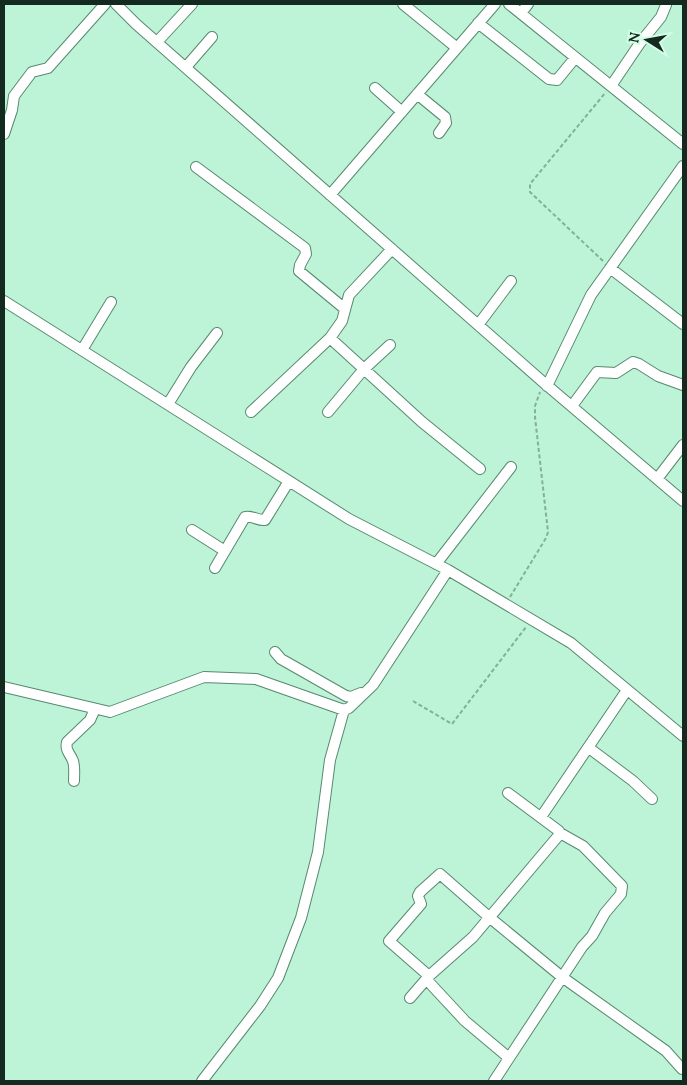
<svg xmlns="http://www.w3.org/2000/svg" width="687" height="1085" font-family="Lora,serif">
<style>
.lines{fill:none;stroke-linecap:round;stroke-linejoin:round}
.minor-casing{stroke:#57896f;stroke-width:12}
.path{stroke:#84af98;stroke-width:2;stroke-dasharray:4 2.5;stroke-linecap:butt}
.minor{stroke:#fff;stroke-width:10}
</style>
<rect width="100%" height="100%" fill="#bdf3d6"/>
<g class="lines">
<g class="minor-casing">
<path id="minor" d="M116 4 136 24 543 382 683 501
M403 4 457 48
M509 4 683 144
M521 13 528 4
M478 23 549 79 557 80 575 58
M157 42 192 4
M186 67 212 37
M611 86 640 43 661 17 666 5
M375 88 402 112
M417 94 445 117 446 123 439 133
M4 134 12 110 14 96 32 72 48 68 105 4
M196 167 305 248 306 254 300 265 299 271 345 309
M330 195 495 4
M610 268 683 324
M4 301 349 519 448 570 571 643 683 736
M478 325 511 281
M330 338 422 422 480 469
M82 350 111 302
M547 386 591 295 683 166
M168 404 191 367 217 333
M572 406 597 372 616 373 633 362 639 364 658 376 683 385
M251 412 330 338 342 321 349 295 392 249
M328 412 364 369 390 345
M657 479 683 445
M192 530 225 551
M436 564 511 467
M215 568 245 517C252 515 258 521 265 520L289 481
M275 652 281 659 346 696 351 697 361 693
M4 687 110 712 204 677 256 679 344 710 349 708 373 685 448 570
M589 748 633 781 652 799
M74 781C74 775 75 767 73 761 70 753 65 751 67 742L90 720 95 709
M541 817 627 690
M429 976 389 941 421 904 418 896 420 892 440 874 489 917 562 977 666 1051 682 1069
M426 979 465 1021 509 1058
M410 998 429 976 473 937 559 835V831L508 793
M202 1081 260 1006 278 978 301 918 318 852 330 760 344 710
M494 1081 582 947 592 936 605 913 621 894 622 886 583 846 560 833"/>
</g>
<path class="path" d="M603 261 530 192V184L606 92
M510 597 546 538 548 532 535 417V406L540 392
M413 701 452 724 526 627"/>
<use href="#minor" class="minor"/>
</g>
<rect width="687" height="1085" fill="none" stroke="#14291f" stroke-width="10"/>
<g transform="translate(647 40) rotate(281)" stroke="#d3fee6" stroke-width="4" paint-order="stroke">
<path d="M0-4L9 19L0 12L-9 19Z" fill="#14291f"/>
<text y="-8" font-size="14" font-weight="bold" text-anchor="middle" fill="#14291f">N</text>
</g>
</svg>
